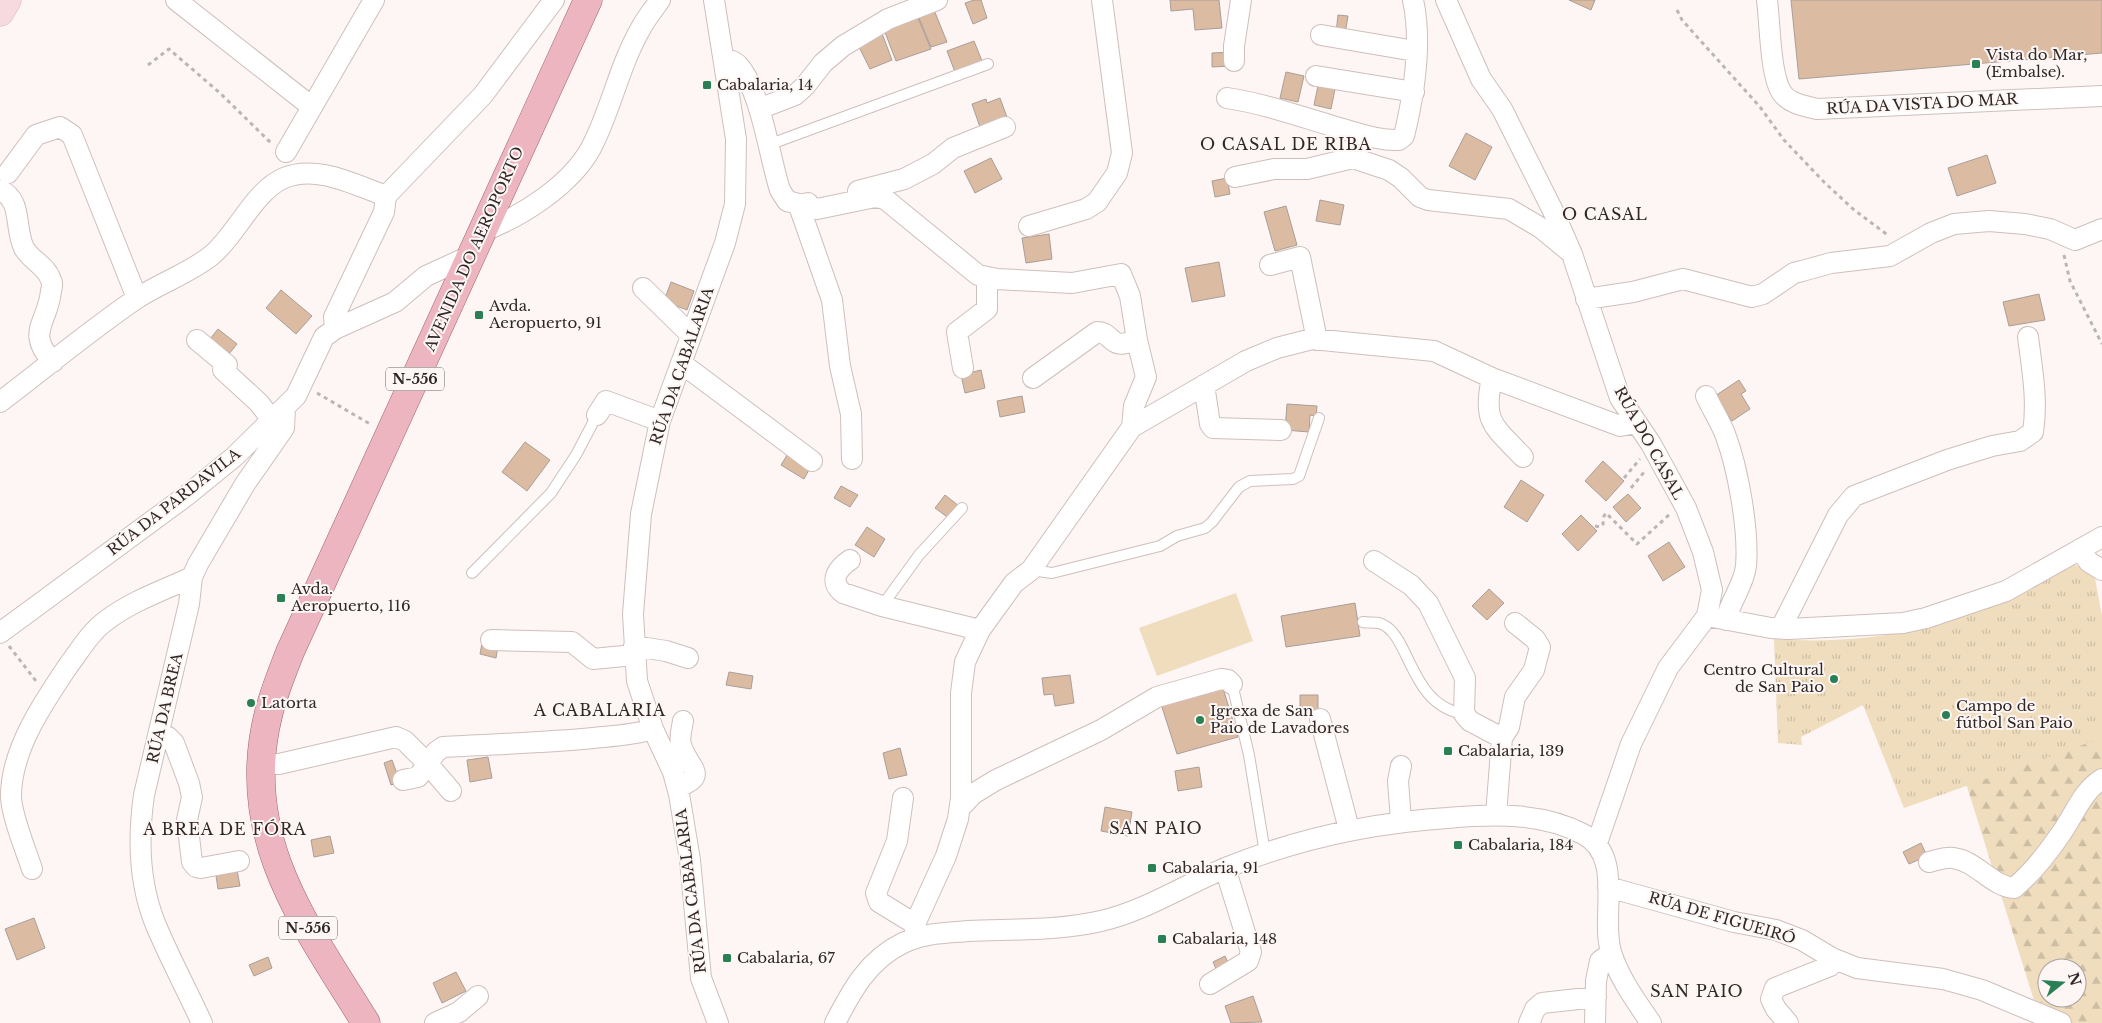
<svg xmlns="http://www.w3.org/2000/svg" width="2102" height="1023" font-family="'Libre Baskerville',serif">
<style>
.green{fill:#efddbe}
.forest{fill:url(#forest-firs);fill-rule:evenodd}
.park{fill:url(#park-tufts)}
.building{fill:#dcbba3;stroke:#aa9e96}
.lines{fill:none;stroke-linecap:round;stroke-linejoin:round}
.service-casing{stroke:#cfbfbb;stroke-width:12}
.minor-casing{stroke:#cfbfbb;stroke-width:22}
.secondary-casing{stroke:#cfbfbb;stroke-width:29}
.primary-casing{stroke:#a1636d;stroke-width:29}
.path{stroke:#bcb5b4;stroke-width:3;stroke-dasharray:4 4;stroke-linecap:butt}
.service{stroke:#fff;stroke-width:10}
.minor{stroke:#fff;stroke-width:20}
.secondary{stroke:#f6dadf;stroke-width:28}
.primary{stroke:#ecb5bf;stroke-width:28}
.poi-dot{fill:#298054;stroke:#fdf6f5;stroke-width:2}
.labels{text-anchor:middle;stroke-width:4;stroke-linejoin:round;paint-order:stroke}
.shield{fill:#fdf6f5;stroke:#6b6563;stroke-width:1}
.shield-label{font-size:14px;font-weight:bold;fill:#2d2725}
.poi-label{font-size:15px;fill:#2d2725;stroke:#fdf6f5;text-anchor:start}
.street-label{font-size:15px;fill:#2d2725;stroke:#fdf6f5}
.neighbourhood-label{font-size:16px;letter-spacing:1px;fill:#332724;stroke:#fdf6f5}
</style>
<defs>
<pattern id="forest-firs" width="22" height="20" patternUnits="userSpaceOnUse" patternTransform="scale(1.25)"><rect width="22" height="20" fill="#efddbe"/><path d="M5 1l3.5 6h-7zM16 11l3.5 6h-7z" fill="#cdbea3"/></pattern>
<pattern id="park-tufts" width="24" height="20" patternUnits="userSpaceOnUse" patternTransform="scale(1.25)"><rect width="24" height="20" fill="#efddbe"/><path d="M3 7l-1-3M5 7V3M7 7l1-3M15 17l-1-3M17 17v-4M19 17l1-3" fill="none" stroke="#cdbea3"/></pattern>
</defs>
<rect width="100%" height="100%" fill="#fdf6f5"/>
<path class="green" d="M1236 593 1253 641 1157 676 1139 628Z"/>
<path class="forest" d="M1929 665 2102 669V1023H2041ZM2047 968H2077V998H2047Z"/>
<path class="park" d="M2074 564 2094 573 2102 616V738L1904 808 1863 705 1801 737 1802 745 1778 743 1774 639C1883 647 1981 621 2074 564Z"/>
<path class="building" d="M974 0H981L987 18 973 24 965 3Z
M1170 0H1219L1222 28 1195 30 1193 9 1171 11Z
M1569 0H1595L1591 10Z
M1791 0H2102V53L1799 79Z
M932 5 947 42 931 47 916 11Z
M916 13 931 49 896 61 883 27Z
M1338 15 1348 16 1345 34 1336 33Z
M880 28 892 60 870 69 856 41Z
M974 41 982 61 955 72 947 51Z
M1232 52V66L1212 67V53Z
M1286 72 1304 76 1298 102 1280 98Z
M1319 81 1336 84 1331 109 1314 105Z
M1000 98 1008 120 981 130 972 104 986 99 987 103Z
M1466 133 1492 147 1475 180 1449 166Z
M1987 155 1996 183 1957 196 1948 168Z
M991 158 1002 179 975 193 964 171Z
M1227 178 1230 194 1215 197 1212 181Z
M1320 200 1344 205 1340 225 1316 221Z
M1286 206 1297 245 1275 251 1264 212Z
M1049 234 1052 259 1026 263 1022 238Z
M1219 262 1225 296 1192 302 1185 268Z
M671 282 694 291 687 310 664 301Z
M281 290 312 316 296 334 266 308Z
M2039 294 2045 320 2009 326 2003 302Z
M218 329 237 344 224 360 206 344Z
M981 370 985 388 965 393 961 375Z
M1739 380 1746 391 1741 394 1750 409 1732 421 1715 396Z
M1022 396 1025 412 1000 417 997 401Z
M1287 404 1317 406 1316 416 1310 415 1309 432 1285 430Z
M525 442 550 460 527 491 502 472Z
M789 452 811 466 804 479 781 465Z
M1603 461 1624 481 1606 501 1585 481Z
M1521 480 1544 495 1527 522 1504 507Z
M841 486 858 495 850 507 834 498Z
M1628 494 1641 508 1626 522 1613 507Z
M945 495 959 506 950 519 935 508Z
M1581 515 1597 531 1578 551 1562 534Z
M867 527 885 539 874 557 855 545Z
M1669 542 1685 567 1663 581 1648 556Z
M1489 589 1504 603 1487 620 1472 606Z
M1355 603 1360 636 1286 647 1281 616Z
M482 643 498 646 496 658 480 654Z
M729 672 753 676 751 689 726 685Z
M1070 675 1074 703 1055 706 1053 694 1044 695 1042 678Z
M1222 685 1238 737 1177 754 1161 704Z
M1300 695H1318V711H1300Z
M900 748 907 775 889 779 883 753Z
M488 757 492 778 470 782 467 760Z
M392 760 400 782 391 785 384 763Z
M1199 767 1202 787 1178 791 1175 771Z
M1105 807 1132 812 1128 836 1101 831Z
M330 836 334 853 314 857 311 840Z
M1921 843 1927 856 1909 864 1903 852Z
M236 865 240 886 218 889 215 869Z
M34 918 45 948 17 960 5 929Z
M1225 956 1230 967 1218 973 1213 962Z
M268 957 272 968 254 976 249 965Z
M456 972 466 991 442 1003 433 983Z
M1253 996 1262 1022 1231 1023 1225 1006Z"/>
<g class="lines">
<g class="service-casing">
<path id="service" d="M768 145 988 64
M1031 570 1052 573 1160 546 1177 536 1205 528 1212 522 1239 487 1250 481 1293 479 1299 476 1319 418
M472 573 551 493 576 455 597 415
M882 606 919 555 962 508
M1363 622C1368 623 1374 622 1379 623 1411 632 1408 705 1464 714
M1232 684 1249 755 1265 853"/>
</g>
<g class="minor-casing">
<path id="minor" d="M176 0 312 107
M714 0 736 139 735 204 725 243 660 421 641 514 633 614 637 681 653 729 673 772 679 794 690 860 701 978 718 1023
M1446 0 1481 79 1502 109 1554 213 1572 254 1620 398 1651 444 1686 508 1703 552 1712 590 1707 616 1668 668 1631 744 1597 843
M1767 0C1770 22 1770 76 1782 93 1790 104 1805 106 1817 109L2102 96
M1321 35 1415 51
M724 58C729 60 734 61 738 65 761 90 769 156 780 190L787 201 817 209 875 197 885 199 978 275 997 279 1072 283 1121 274 1130 296 1137 340 1146 377 1134 406 1132 427
M1234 61V46L1241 0
M1316 76 1414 92
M1227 98C1266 104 1302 117 1339 128 1358 133 1379 141 1399 140L1404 136C1414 95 1422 41 1413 0
M759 109 795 95 805 86 823 63 843 46 888 19 937 0
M286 152 374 0
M8 173 36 135 60 127 72 135 137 298
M1235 177 1274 169H1307L1353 158 1389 170 1401 178 1420 197 1428 200 1509 209 1541 228 1569 251
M0 190C23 200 14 228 24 248 30 260 46 265 51 280 53 283 52 287 51 291 48 323 25 332 53 362
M858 191 904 179 933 164 953 148 1005 127
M808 203 799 206 832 300 840 366 851 414 852 459
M1029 226 1086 209 1097 202 1117 173 1122 153 1102 0
M483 231C521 217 571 185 591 148 611 110 619 66 641 28 646 18 654 9 660 0
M1270 265 1300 257 1317 340
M643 288 691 335
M1586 299 1633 292 1683 279 1752 297 1763 294 1794 273 1802 271 1831 263 1890 256 1931 233 1954 224 1989 221 2025 224 2050 229 2075 240 2102 229
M335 329 334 317 384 212 386 196 483 95 554 0
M197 340 227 365 223 370 259 403 272 420
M681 363 812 461
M963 368 957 332 987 309V277
M1033 378 1097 332C1107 332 1108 338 1115 342 1121 346 1130 342 1137 340
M1492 378C1482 423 1494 426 1523 457
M1204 385 1210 424 1213 428 1281 430
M1706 396C1712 409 1720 421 1725 434 1738 468 1749 530 1746 566 1744 585 1730 601 1726 620
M0 402C45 368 89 331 136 299 160 283 190 273 212 255 237 234 254 191 284 178 316 164 355 185 386 196
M597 415 606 401 660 421
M2080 549 2089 562 2102 570
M850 560C838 568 828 581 843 593L882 606 980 630
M1374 561 1411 585 1428 603 1465 678 1464 714 1470 721 1502 738
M1707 616 1771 628 1789 629 1903 623 1926 618 2006 591 2102 537
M1781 628 1838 515 1854 496 1947 460 1992 446 2020 441 2033 432C2038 401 2032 368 2028 337
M0 633 186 496 234 457 296 396 324 337 335 329 395 302 426 276 472 255
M491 640 572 642 593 659 634 655
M634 646 666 651 688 658
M1320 719 1349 829
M159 734 168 737 174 743 189 783 192 797 187 820 192 862 196 867 201 868 239 861
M261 764H279L396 737 405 741 428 764 436 752 443 747C493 744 543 743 593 738 613 736 634 735 653 729
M1401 766 1398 781 1401 821
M403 780 418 777 428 764 451 791
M677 787C711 776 687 767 681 745 679 737 682 728 683 721
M903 798 897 841 876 893 879 902 915 924
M960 808 973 794 996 780 1101 730 1157 697 1221 679 1228 680 1232 684
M1496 815 1502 738 1509 727 1515 697 1534 670 1540 647 1535 639 1515 623
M1929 862C1937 860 1946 857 1953 858 1977 861 1991 886 2014 888 2032 873 2047 854 2060 835 2074 816 2082 791 2102 779
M32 869C26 851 11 814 11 796 11 750 43 703 68 666 80 650 91 631 107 620 132 601 164 590 192 577
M1608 887 1734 922 1776 930 1802 940 1832 958 1857 968 1943 979 1982 990 2061 1023
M915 937V924L946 856 958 819 961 798V693L965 662 980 630 1014 583 1031 570 1132 427 1246 361 1277 348 1312 339 1434 351 1492 378 1620 426 1637 423
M1210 984 1248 961 1251 952 1225 868
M202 1023C187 990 169 957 155 923 139 883 138 837 144 795L189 604 192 577 198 564 245 484 284 428 285 408
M435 1023 459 1012 478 996
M835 1023C852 990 868 960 903 943 923 933 946 933 968 931 1012 929 1058 931 1101 921 1145 911 1186 884 1228 867 1300 838 1371 823 1447 818 1492 814 1542 812 1583 834 1625 856 1600 915 1611 952 1619 978 1636 1001 1651 1023
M1529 1023 1535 1009 1542 1003 1596 997
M1595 1023 1596 981 1600 961 1611 953
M1788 1023 1776 1009 1771 999 1775 988 1830 966 1832 958"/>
</g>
<g class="secondary-casing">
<path id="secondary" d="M0 12 7 0"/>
</g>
<g class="primary-casing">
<path id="primary" d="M366 1023C306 926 238 838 268 716 273 694 282 673 290 652L588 0"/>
</g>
<path class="path" d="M1677 10 1682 20 1760 107 1784 140 1824 182 1853 209 1889 236
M148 65 169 49 221 94 272 144
M2064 255 2070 281 2102 344
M317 393 370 424
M1624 478 1640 459
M1631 488 1645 471
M1595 526 1600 527 1603 524 1604 516 1606 513 1637 544 1670 514
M9 646 36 681"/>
<use href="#service" class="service"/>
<use href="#minor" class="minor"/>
<use href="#secondary" class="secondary"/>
<use href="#primary" class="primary"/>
</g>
<g class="poi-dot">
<rect x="1971" y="59" width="10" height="10" rx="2.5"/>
<rect x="702" y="80" width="10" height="10" rx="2.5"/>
<rect x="474" y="310" width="10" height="10" rx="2.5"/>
<rect x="276" y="593" width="10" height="10" rx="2.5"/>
<circle cx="1834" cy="679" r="5"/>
<circle cx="251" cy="703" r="5"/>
<circle cx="1946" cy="715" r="5"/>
<circle cx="1200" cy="720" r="5"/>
<rect x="1443" y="746" width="10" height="10" rx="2.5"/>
<rect x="1453" y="840" width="10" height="10" rx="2.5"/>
<rect x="1147" y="863" width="10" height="10" rx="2.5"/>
<rect x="1157" y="934" width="10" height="10" rx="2.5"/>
<rect x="722" y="953" width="10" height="10" rx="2.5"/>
</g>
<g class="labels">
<g class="shield">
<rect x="386" y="367.5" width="58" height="23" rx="4"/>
<rect x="279" y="916.5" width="58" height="23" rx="4"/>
</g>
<g class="shield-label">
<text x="415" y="384">N-556</text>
<text x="308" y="933">N-556</text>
</g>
<g class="poi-label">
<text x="1986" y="60">Vista do Mar,<tspan x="1986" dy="17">(Embalse).</tspan></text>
<text x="717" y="90">Cabalaria, 14</text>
<text x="489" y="311">Avda.<tspan x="489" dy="17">Aeropuerto, 91</tspan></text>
<text x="291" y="594">Avda.<tspan x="291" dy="17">Aeropuerto, 116</tspan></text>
<text x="1824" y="675" text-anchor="end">Centro Cultural<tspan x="1824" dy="17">de San Paio</tspan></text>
<text x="261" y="708">Latorta</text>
<text x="1956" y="711">Campo de<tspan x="1956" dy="17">fútbol San Paio</tspan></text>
<text x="1210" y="716">Igrexa de San<tspan x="1210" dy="17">Paio de Lavadores</tspan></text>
<text x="1458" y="756">Cabalaria, 139</text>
<text x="1468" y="850">Cabalaria, 184</text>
<text x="1162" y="873">Cabalaria, 91</text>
<text x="1172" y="944">Cabalaria, 148</text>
<text x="737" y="963">Cabalaria, 67</text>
</g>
<g class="street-label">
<text transform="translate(1922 104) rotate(-3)" y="5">RÚA DA VISTA DO MAR</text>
<text transform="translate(474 249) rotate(-66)" y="5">AVENIDA DO AEROPORTO</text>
<text transform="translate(682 366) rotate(-71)" y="5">RÚA DA CABALARIA</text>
<text transform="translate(1649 443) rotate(61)" y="5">RÚA DO CASAL</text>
<text transform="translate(174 502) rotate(-38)" y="5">RÚA DA PARDAVILA</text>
<text transform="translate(165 708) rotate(-77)" y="5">RÚA DA BREA</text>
<text transform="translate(691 891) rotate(-97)" y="5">RÚA DA CABALARIA</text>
<text transform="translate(1722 918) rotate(16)" y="5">RÚA DE FIGUEIRÓ</text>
</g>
<g class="neighbourhood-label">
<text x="1286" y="150">O CASAL DE RIBA</text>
<text x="1605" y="220">O CASAL</text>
<text x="600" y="716">A CABALARIA</text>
<text x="1156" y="834">SAN PAIO</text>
<text x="225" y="835">A BREA DE FÓRA</text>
<text x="1697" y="997">SAN PAIO</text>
</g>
</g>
<g transform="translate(2062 983) rotate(73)"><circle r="24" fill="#fdf6f5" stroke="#aaa3a2"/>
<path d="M0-4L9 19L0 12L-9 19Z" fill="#298054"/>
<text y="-8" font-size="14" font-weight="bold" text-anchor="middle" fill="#2d2725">N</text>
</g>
</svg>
